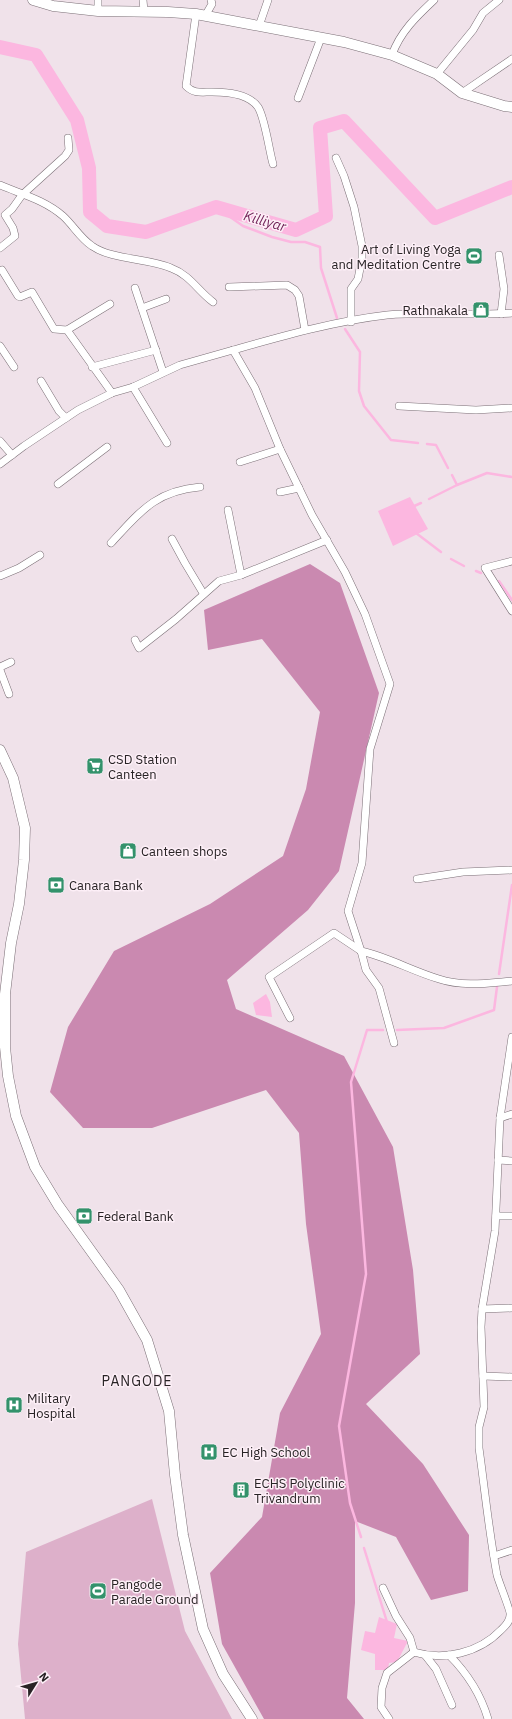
<svg xmlns="http://www.w3.org/2000/svg" width="512" height="1719" viewBox="0 0 512 1719" font-family="'IBM Plex Sans',sans-serif">
<rect width="100%" height="100%" fill="#f0e2ea"/>
<!-- green -->
<path fill="#ddb0ca" d="M152,1499L185,1631L232,1719H25L18,1644L26,1552Z"/>
<!-- forest -->
<path fill="#ca89b0" d="M310,564L340,583L379,693L339,871L308,910L227,980L236,1009L344,1056L393,1147L413,1270L420,1354L366,1404L423,1464L469,1535L468,1591L431,1600L396,1537L355,1521V1603L347,1698L364,1719H264L222,1644L210,1573L262,1517L280,1413L321,1334L306,1224L299,1133L266,1090L152,1128H83L50,1092L68,1027L114,951L210,904L283,856L306,789L320,712L262,639L208,650L204,610Z"/>
<!-- water -->
<g fill="#fcb7e0">
<path d="M410,497L428,529L393,546L378,511Z"/>
<path d="M266,994L270,1002L272,1017L256,1015L253,1003Z"/>
<path d="M379,1617L397,1624L394,1638L408,1641L397,1662L389,1663L388,1670H375V1654L361,1650L365,1631L375,1633Z"/>
</g>
<g fill="none" stroke-linecap="round" stroke-linejoin="round">
<!-- stream -->
<g stroke="#fcb7e0" stroke-width="2.5">
<path d="M216,207L243,226L272,237L291,242H305L320,247L321,268L337,318"/>
<path d="M345,329L360,352L359,391L364,406L391,440L418,443"/>
<path d="M427,444L436,445L448,468"/>
<path d="M452,475L457,485L487,473L512,477"/>
<path d="M429,499L457,485"/>
<path d="M412,507L421,503"/>
<path d="M416,533L441,552"/>
<path d="M451,559L464,566"/>
<path d="M476,571L481,573"/>
<path d="M499,581L512,600"/>
<path d="M499,974L512,885"/>
<path d="M397,1030L444,1028L494,1010L497,987"/>
<path d="M361,1537L350,1503L339,1426L366,1274L351,1082L367,1030H383"/>
<path d="M364,1548L387,1622"/>
</g>
<!-- river -->
<path stroke="#fcb7e0" stroke-width="14" d="M0,47L36,55L77,120L89,168L90,212L107,226L146,232L216,207L296,230L326,216L320,128L344,121L435,218L512,187"/>
<!-- street casing -->
<g stroke="#7b6f76" stroke-width="8">
<g id="street">
<path d="M98,0V11"/>
<path d="M143,0L144,11"/>
<path d="M196,14L186,86C194,94 201,92 212,92C226,92 249,94 258,107C265,118 269,150 273,164"/>
<path d="M205,16L212,4L211,0"/>
<path d="M259,26L268,0"/>
<path d="M392,55C400,32 417,16 434,0"/>
<path d="M437,74L473,30L483,13L499,0"/>
<path d="M462,93L512,59"/>
<path d="M298,98L321,38"/>
<path d="M336,158L344,176L354,207L362,246V258L358,279L351,289V322"/>
<path d="M0,185C21,194 45,200 63,216C73,225 80,238 92,246C112,260 148,258 171,268C190,275 198,291 213,302"/>
<path d="M0,248L15,236L13,228L5,215L12,209L22,195L65,156L69,150L68,138"/>
<path d="M499,255L504,289L501,314"/>
<path d="M2,270L18,296L20,297L32,292L54,329L67,330L112,393"/>
<path d="M229,287L287,285L295,290L299,296L305,330"/>
<path d="M135,288L163,372"/>
<path d="M142,308L166,299"/>
<path d="M67,330L110,304"/>
<path d="M0,346L14,367"/>
<path d="M233,350C283,336 335,321 387,315C428,311 471,316 512,313"/>
<path d="M92,367L156,350"/>
<path d="M41,381L59,411L66,418"/>
<path d="M133,387L167,443"/>
<path d="M399,406L476,410L512,408"/>
<path d="M0,441L12,455"/>
<path d="M240,462L280,449"/>
<path d="M0,464L24,446L78,410L112,393L133,387L180,365L233,350L255,388L280,449L312,515L345,572L365,614L390,684L370,749L362,863L348,911L361,951"/>
<path d="M58,484L107,447"/>
<path d="M280,492L299,488"/>
<path d="M228,510L241,575L327,540"/>
<path d="M172,539L185,563L203,593"/>
<path d="M111,543C140,512 155,491 200,487"/>
<path d="M512,561L485,568L512,611"/>
<path d="M0,576L19,568L40,555"/>
<path d="M135,640L139,648L176,619L219,581L241,575"/>
<path d="M0,667L11,662"/>
<path d="M0,670L9,694"/>
<path d="M417,879L463,872L512,870"/>
<path d="M290,1018L269,977L334,933L361,951"/>
<path d="M394,1043L379,988L366,970L361,951C388,957 412,971 439,979C463,987 488,983 512,981"/>
<path d="M500,1118L512,1114"/>
<path d="M498,1160L512,1161"/>
<path d="M496,1216H512"/>
<path d="M482,1309L512,1308"/>
<path d="M483,1376L512,1377"/>
<path d="M494,1556L512,1550"/>
<path d="M383,1588L396,1616L410,1638L414,1652"/>
<path d="M425,1655L436,1669L452,1705"/>
<path d="M449,1655C467,1673 481,1695 488,1719"/>
<path d="M389,1719L381,1707L382,1688L387,1673L414,1652C444,1661 479,1653 501,1630C505,1626 510,1622 510,1615C511,1611 499,1583 497,1575C489,1533 485,1491 479,1448V1427L484,1407L481,1327L482,1309L495,1231L500,1118L512,1037"/>
</g>
</g>
<!-- secondary casing -->
<g stroke="#7b6f76" stroke-width="11">
<g id="secondary">
<path d="M33,0L53,6L98,11L168,12L196,14L344,42L392,55L437,74L462,93L504,106L512,107"/>
<path d="M0,750L13,778L25,828L24,860L19,904L11,943L5,994V1047L8,1076L16,1116L35,1167L58,1205L119,1290L147,1340L169,1411L175,1475L183,1535L203,1629L223,1674L252,1719"/>
</g>
</g>
<!-- street -->
<use href="#street" stroke="#fff" stroke-width="7"/>
<!-- secondary -->
<use href="#secondary" stroke="#fff" stroke-width="10"/>
</g>
<!-- icons -->
<defs>
<g id="stadium-square" transform="scale(0.9)"><rect x="-9" y="-9" width="18" height="18" rx="4" fill="#33926b" stroke="#fdeff7"/><path d="M0-5a6.5 5 0 1 0 0 10a6.5 5 0 1 0 0-10ZM-3.5-1.8h7v3.6h-7Z" fill="#fff"/></g>
<g id="shop-square" transform="scale(0.9)"><rect x="-9" y="-9" width="18" height="18" rx="4" fill="#33926b" stroke="#fdeff7"/><path d="M-5-2.5h2.3a2.7 3.5 0 0 1 5.4 0H5L5.5 6h-11ZM-1.5-2.5h3a1.5 2.3 0 0 0-3 0Z" fill="#fff"/></g>
<g id="supermarket-square" transform="scale(0.9)"><rect x="-9" y="-9" width="18" height="18" rx="4" fill="#33926b" stroke="#fdeff7"/><path d="M-6-5.5h2.5l.6 2H6L4.5 2H-2.5L-4.4-4H-6ZM-1.5 3.2a1.3 1.3 0 1 0 .1 0ZM3 3.2a1.3 1.3 0 1 0 .1 0Z" fill="#fff"/></g>
<g id="bank-square" transform="scale(0.9)"><rect x="-9" y="-9" width="18" height="18" rx="4" fill="#33926b" stroke="#fdeff7"/><path d="M-6-4H6V4H-6ZM0-2.3a2.3 2.3 0 1 0 0 4.6a2.3 2.3 0 1 0 0-4.6Z" fill="#fff"/></g>
<g id="hospital-square" transform="scale(0.9)"><rect x="-9" y="-9" width="18" height="18" rx="4" fill="#33926b" stroke="#fdeff7"/><path d="M-5-5h3v3.5h4V-5h3V5h-3V1.5h-4V5h-3Z" fill="#fff"/></g>
<g id="building-square" transform="scale(0.9)"><rect x="-9" y="-9" width="18" height="18" rx="4" fill="#33926b" stroke="#fdeff7"/><path d="M-4-6H4V6H1V3H-1V6H-4ZM-2.5-4.3h1.7v1.8h-1.7ZM.8-4.3h1.7v1.8H.8ZM-2.5-1h1.7V.8h-1.7ZM.8-1h1.7V.8H.8Z" fill="#fff"/></g>
</defs>
<g fill-rule="evenodd">
<use href="#stadium-square" x="474" y="256"/>
<use href="#shop-square" x="481" y="310"/>
<use href="#supermarket-square" x="95" y="766"/>
<use href="#shop-square" x="128" y="851"/>
<use href="#bank-square" x="56" y="885"/>
<use href="#bank-square" x="84" y="1216"/>
<use href="#hospital-square" x="14" y="1405"/>
<use href="#hospital-square" x="209" y="1452"/>
<use href="#building-square" x="241" y="1490"/>
<use href="#stadium-square" x="98" y="1591"/>
</g>
<g text-anchor="middle" stroke-width="3" stroke-linejoin="round" paint-order="stroke">
<!-- poi labels -->
<g font-size="13" fill="#282325" stroke="#fdeff7" text-anchor="start">
<text x="461" y="254" text-anchor="end">Art of Living Yoga<tspan x="461" dy="15">and Meditation Centre</tspan></text>
<text x="468" y="315" text-anchor="end">Rathnakala</text>
<text x="108" y="764">CSD Station<tspan x="108" dy="15">Canteen</tspan></text>
<text x="141" y="856">Canteen shops</text>
<text x="69" y="890">Canara Bank</text>
<text x="97" y="1221">Federal Bank</text>
<text x="27" y="1403">Military<tspan x="27" dy="15">Hospital</tspan></text>
<text x="222" y="1457">EC High School</text>
<text x="254" y="1488">ECHS Polyclinic<tspan x="254" dy="15">Trivandrum</tspan></text>
<text x="111" y="1589">Pangode<tspan x="111" dy="15">Parade Ground</tspan></text>
</g>
<!-- water labels -->
<g font-size="14" font-style="italic" fill="#74275b" stroke="#fdeff7">
<text transform="translate(265 221) rotate(16)" y="5">Killiyar</text>
</g>
<!-- neighbourhood labels -->
<g font-size="14" letter-spacing="1" fill="#282325" stroke="#fdeff7">
<text x="137" y="1386">PANGODE</text>
</g>
</g>
<!-- north arrow -->
<g transform="translate(36 1683) rotate(53)" stroke="#fdeff7" stroke-width="3" paint-order="stroke">
<path d="M0-3L7 15L0 10L-7 15Z" fill="#282325"/>
<text y="-6" font-size="11" font-weight="bold" text-anchor="middle" fill="#282325">N</text>
</g>
</svg>
